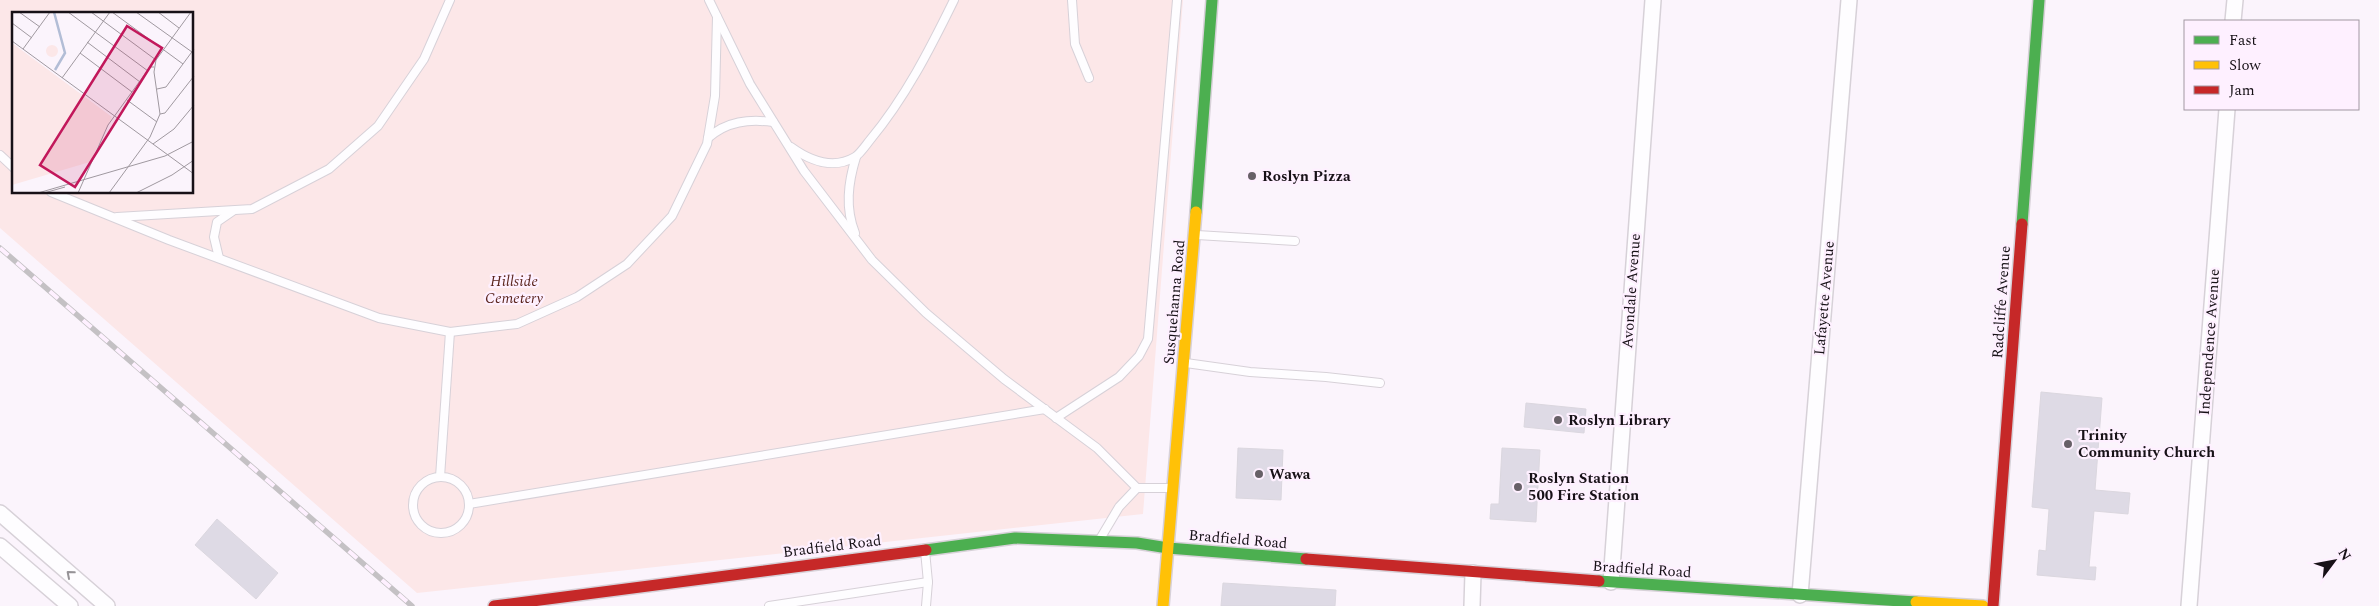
<svg xmlns="http://www.w3.org/2000/svg" width="2379" height="606" viewBox="0 0 2379 606" font-family="Spectral,serif">
<rect width="100%" height="100%" fill="#fbf4fc"/>
<!-- green -->
<path fill="#fce7e8" fill-rule="evenodd" d="M0,0H1183L1143,514L417,593L0,228ZM14,14H192V192H14Z"/>
<!-- building -->
<g fill="#dedae5" stroke="#dbd7df">
<path d="M2041,392L2102,398L2095,490L2130,493L2128,514L2094,511L2089,567H2096L2095,580L2037,575L2039,550L2046,551L2049,509L2032,507Z"/>
<path d="M1526,403L1586,409L1584,433L1524,427Z"/>
<path d="M1238,448L1283,450L1281,500L1236,498Z"/>
<path d="M1502,448L1540,450L1536,522L1490,519L1491,504H1499Z"/>
<path d="M217,519L278,573L256,599L195,545Z"/>
<path d="M1223,583L1336,590L1335,606H1221Z"/>
</g>
<g fill="none" stroke-linecap="round" stroke-linejoin="round">
<!-- lane casing -->
<g stroke="#d7d1d8" stroke-width="10">
<g id="lane">
<path d="M709,0L750,84L804,171L872,260L926,313L1004,379L1097,448L1137,488"/>
<path d="M1072,0L1075,44L1089,78"/>
<path d="M708,138C727,121 749,119 773,122"/>
<path d="M791,147C809,160 833,170 855,157C860,154 866,145 870,140C905,98 930,49 954,0"/>
<path d="M0,155L14,168"/>
<path d="M51,192L169,240L379,318L450,332L517,324L577,297L627,264L672,216L707,144L715,96L717,17"/>
<path d="M117,217L252,209L329,169L378,126L424,59L450,0"/>
<path d="M855,233C845,208 848,183 856,157"/>
<path d="M1197,235L1295,241"/>
<path d="M219,258L214,237L217,222L233,211"/>
<path d="M1186,363L1250,372L1326,377L1380,383"/>
<path d="M1056,418L1119,377L1139,356L1148,339L1177,0"/>
<path d="M440,477L450,332"/>
<circle cx="441" cy="505" r="28"/>
<path d="M469,504L1045,409"/>
<path d="M1100,539L1119,507L1137,488H1172"/>
<path d="M925,551L928,582L926,606"/>
<path d="M769,606L928,582"/>
</g>
</g>
<!-- street casing -->
<g stroke="#d7d1d8" stroke-width="18">
<g id="street">
<path d="M2233,21L2235,0"/>
<path d="M0,513L107,606"/>
<path d="M0,546L70,606"/>
<path d="M1611,582L1653,0"/>
<path d="M1800,595L1849,0"/>
<path d="M1472,606L1473,573"/>
<path d="M2189,606L2227,109"/>
</g>
</g>
<!-- fast casing -->
<g stroke="#d7d1d8" stroke-width="14">
<g id="fast">
<path d="M1196,212L1212,0"/>
<path d="M2022,224L2039,0"/>
<path d="M926,550L1015,538L1137,543L1168,548L1306,559"/>
<path d="M1599,581L1916,602"/>
</g>
</g>
<!-- slow casing -->
<g stroke="#d7d1d8" stroke-width="14">
<g id="slow">
<path d="M1916,602L1983,606"/>
<path d="M1163,606L1196,212"/>
</g>
</g>
<!-- jam casing -->
<g stroke="#d7d1d8" stroke-width="14">
<g id="jam">
<path d="M1306,559L1599,581"/>
<path d="M494,606L926,550"/>
<path d="M1993,606L2022,224"/>
</g>
</g>
<!-- lane -->
<use href="#lane" stroke="#fefdff" stroke-width="8"/>
<!-- street -->
<use href="#street" stroke="#fefdff" stroke-width="15"/>
<!-- fast -->
<use href="#fast" stroke="#4caf50" stroke-width="11"/>
<!-- slow -->
<use href="#slow" stroke="#ffc107" stroke-width="11"/>
<!-- jam -->
<use href="#jam" stroke="#c62828" stroke-width="11"/>
<!-- rail casing -->
<g stroke="#c4c1c4" stroke-width="5.5">
<path id="rail" d="M0,248L412,606"/>
</g>
<!-- rail -->
<use href="#rail" stroke="#fef0ff" stroke-width="4" stroke-dasharray="11" stroke-linecap="butt"/>
</g>
<!-- one-way arrows -->
<defs><path id="oneway-chevron" d="M-2-3.5L2.5 0L-2 3.5" fill="none" stroke-width="1.6" stroke-linecap="round" stroke-linejoin="round" transform="scale(1.25)"/></defs>
<use stroke="#969397" href="#oneway-chevron" transform="translate(70 574) rotate(-139)"/>
<!-- markers -->
<g fill="#676067" stroke="#fef0ff" stroke-width="2">
<circle cx="1252" cy="176" r="5"/>
<circle cx="1558" cy="420" r="5"/>
<circle cx="2068" cy="444" r="5"/>
<circle cx="1259" cy="474" r="5"/>
<circle cx="1518" cy="487" r="5"/>
</g>
<g text-anchor="middle" stroke-width="4.5" stroke-linejoin="round" paint-order="stroke">
<!-- poi labels -->
<g font-size="15" font-weight="bold" fill="#171117" stroke="#fef0ff" text-anchor="start">
<text x="1262" y="181">Roslyn Pizza</text>
<text x="1568" y="425">Roslyn Library</text>
<text x="2078" y="440">Trinity<tspan x="2078" dy="17">Community Church</tspan></text>
<text x="1269" y="479">Wawa</text>
<text x="1528" y="483">Roslyn Station<tspan x="1528" dy="17">500 Fire Station</tspan></text>
</g>
<!-- park labels -->
<g font-size="15" font-style="italic" fill="#5c261f" stroke="#fef0ff">
<text x="514" y="286">Hillside<tspan x="514" dy="17">Cemetery</tspan></text>
</g>
<!-- street labels -->
<g font-size="15" fill="#171117" stroke="#fef0ff">
<text transform="translate(1631 291) rotate(-86)" y="5">Avondale Avenue</text>
<text transform="translate(1824 298) rotate(-85)" y="5">Lafayette Avenue</text>
<text transform="translate(1174 302) rotate(-85)" y="5">Susquehanna Road</text>
<text transform="translate(2001 302) rotate(-86)" y="5">Radcliffe Avenue</text>
<text transform="translate(2209 342) rotate(-86)" y="5">Independence Avenue</text>
<text transform="translate(1238 539) rotate(5)" y="5">Bradfield Road</text>
<text transform="translate(832 546) rotate(-7)" y="5">Bradfield Road</text>
<text transform="translate(1642 569) rotate(4)" y="5">Bradfield Road</text>
</g>
</g>
<!-- overview -->
<g transform="translate(12 12)">
<rect width="181" height="181" fill="#fbf4fc"/>
<path d="M0,31L100,105L78,150L0,173ZM34 39a6 6 0 1 1 12 0a6 6 0 1 1-12 0Z" fill="#fce7e8"/>
<path fill="none" stroke="#b2bdd6" stroke-width="2.5" d="M42,0L53,41L43,58"/>
<path fill="none" stroke="#a099a0" stroke-width="1" d="M7,0L28,15M56,0L136,59M79,0L144,48M100,0L171,52M124,0L180,40M146,0L167,16M0,11L20,26M0,29L182,162M75,30L128,70M11,37L38,0M68,41L120,80M50,66L98,0M145,77L154,75L182,37M115,88L145,110M148,102L153,101L182,64M141,132L162,117L182,93M26,181L153,144L182,129M32,181L53,175M66,181L96,113L138,55H142M97,181L138,125L148,102L142,60L144,48L179,0M124,181L160,163L182,148"/>
<path fill="#c2185b" fill-opacity="0.15" stroke="#c2185b" stroke-width="2.5" d="M115,14L150,36L63,175L28,153Z"/>
<rect width="181" height="181" fill="none" stroke="#171117" stroke-width="2.5"/>
</g>
<!-- legend -->
<rect x="2184" y="20" width="175" height="90" fill="#fef0ff" stroke="#a297a2"/>
<rect x="2194" y="36" width="25" height="8" fill="#4caf50" stroke="#a297a2"/>
<text x="2229" y="45" font-size="15" fill="#171117">Fast</text>
<rect x="2194" y="61" width="25" height="8" fill="#ffc107" stroke="#a297a2"/>
<text x="2229" y="70" font-size="15" fill="#171117">Slow</text>
<rect x="2194" y="86" width="25" height="8" fill="#c62828" stroke="#a297a2"/>
<text x="2229" y="95" font-size="15" fill="#171117">Jam</text>
<!-- north arrow -->
<g transform="translate(2334 561) rotate(58)" stroke="#fef0ff" stroke-width="4" paint-order="stroke">
<path d="M0-4L9 19L0 12L-9 19Z" fill="#171117"/>
<text y="-8" font-size="14" font-weight="bold" text-anchor="middle" fill="#171117">N</text>
</g>
</svg>
